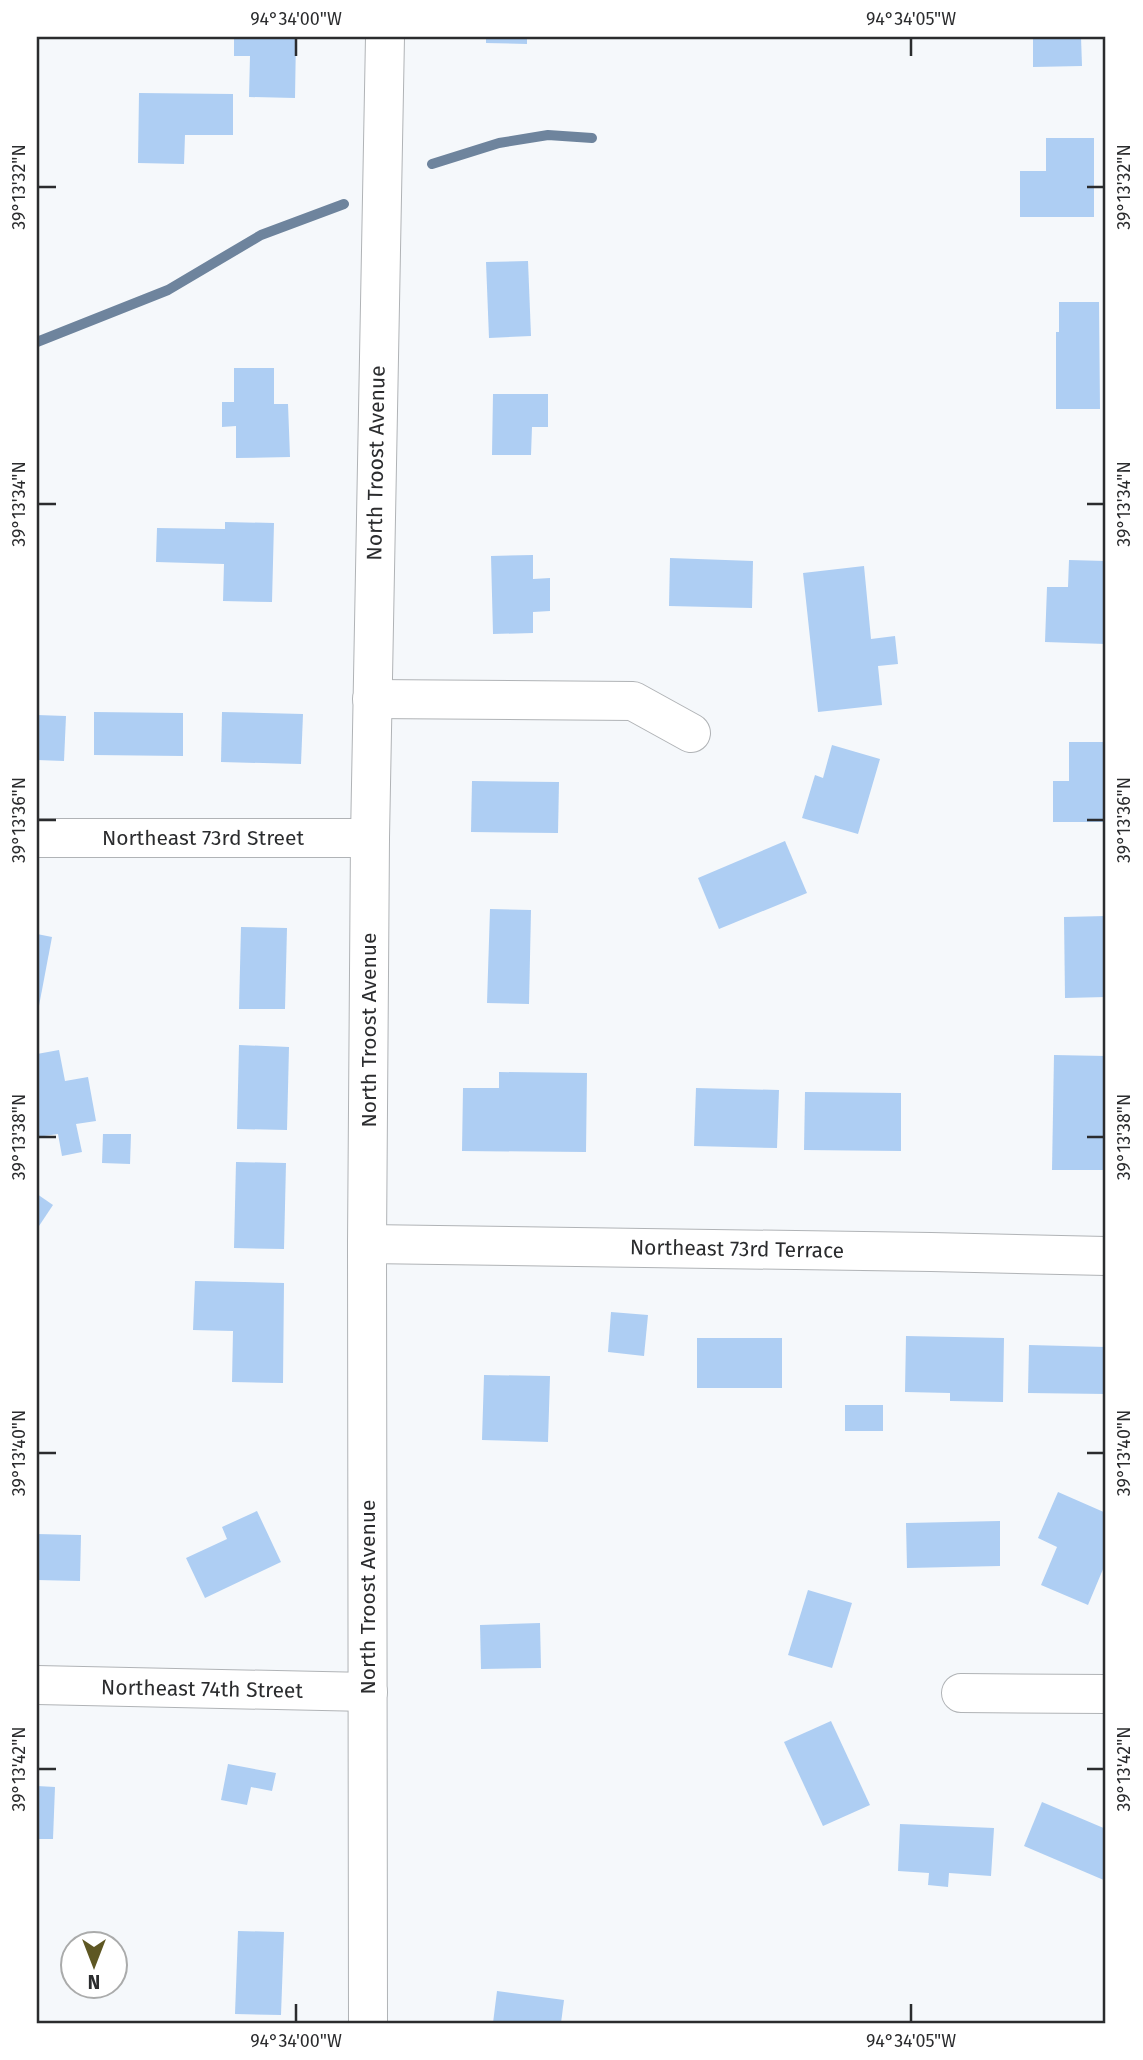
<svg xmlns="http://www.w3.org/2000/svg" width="1143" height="2060" viewBox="0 0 1143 2060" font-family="'Fira Sans',sans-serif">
<rect width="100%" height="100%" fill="#f5f8fb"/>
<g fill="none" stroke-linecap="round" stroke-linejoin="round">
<!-- stream -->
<g stroke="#6e849d" stroke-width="10">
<path d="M432,164L499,143L548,135L592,138"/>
<path d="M37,342L168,290L261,235L344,204"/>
</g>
</g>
<!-- building -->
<g fill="#aecef3">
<path d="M234,37H296L295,98L249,97L250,56H234Z"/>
<path d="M486,37H527V44L486,43Z"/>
<path d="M1033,37H1081L1082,66L1033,67Z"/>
<path d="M139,93L233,94V135H185L184,164L138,163Z"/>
<path d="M1046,138H1094V217H1020V171H1046Z"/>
<path d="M528,261L531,336L489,338L486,262Z"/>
<path d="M1059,302H1099L1100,409H1056V332H1059Z"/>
<path d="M234,368H274V404H288L290,457L236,458V426L222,427V402H234Z"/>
<path d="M493,394H548V427H532L531,455H492Z"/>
<path d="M225,522L274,523L272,602L223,601L224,564L156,562L157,528L225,529Z"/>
<path d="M533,555V579L550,578V611L533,612V633L493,634L491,556Z"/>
<path d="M670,558L753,561L752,608L669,606Z"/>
<path d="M1069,560L1106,561V644L1045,642L1047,587H1068Z"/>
<path d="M864,566L871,639L895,636L898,664L878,666L882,705L818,712L803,573Z"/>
<path d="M94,712L183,713V756L94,755Z"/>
<path d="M222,712L303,714L301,764L221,762Z"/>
<path d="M37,715L66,716L64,761L37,760Z"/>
<path d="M1069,742H1106V822H1053V781H1069Z"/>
<path d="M832,745L880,759L858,834L802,818L815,775L823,778Z"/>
<path d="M472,781L559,782L558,833L471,832Z"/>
<path d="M785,841L807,893L719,929L698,878Z"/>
<path d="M490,909L531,910L529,1004L487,1003Z"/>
<path d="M1106,916V997L1065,998L1064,917Z"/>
<path d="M241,927L287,928L285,1009H239Z"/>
<path d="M37,934L52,937L38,1011H37Z"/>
<path d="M239,1045L289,1047L287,1130L237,1129Z"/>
<path d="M59,1050L65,1081L88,1077L96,1121L76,1124L82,1152L62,1156L58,1134L37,1137V1054Z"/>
<path d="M1054,1055L1106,1056V1170H1052Z"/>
<path d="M499,1072L587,1073L586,1152L462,1151L463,1088H499Z"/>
<path d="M696,1088L779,1090L777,1148L694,1146Z"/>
<path d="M805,1092L901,1093V1151L804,1150Z"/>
<path d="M103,1134H131L130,1164L102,1163Z"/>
<path d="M236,1162L286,1163L284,1249L234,1248Z"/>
<path d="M37,1194L53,1205L37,1229Z"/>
<path d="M195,1281L284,1283L283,1383L232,1382L233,1331L193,1330Z"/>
<path d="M611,1312L648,1315L644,1356L608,1352Z"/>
<path d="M906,1336L1004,1338L1003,1402L950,1401V1393L905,1392Z"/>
<rect x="697" y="1338" width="85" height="50"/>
<path d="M1029,1345L1106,1347V1394L1028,1393Z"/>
<path d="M484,1375L550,1376L548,1442L482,1440Z"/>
<rect x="845" y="1405" width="38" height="26"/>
<path d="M1058,1492L1106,1513V1562L1088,1605L1041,1585L1057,1547L1038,1538Z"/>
<path d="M257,1511L281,1562L205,1598L186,1558L227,1539L222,1527Z"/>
<path d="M1000,1521V1566L907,1568L906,1523Z"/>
<path d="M37,1534L81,1535L80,1581L37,1580Z"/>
<path d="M808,1590L852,1603L832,1668L788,1655Z"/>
<path d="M540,1623L541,1668L481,1669L480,1625Z"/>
<path d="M831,1721L870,1805L823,1826L784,1742Z"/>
<path d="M228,1764L276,1773L272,1791L251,1787L247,1805L221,1800Z"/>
<path d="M37,1786L55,1787L53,1839H37Z"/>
<path d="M1042,1802L1106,1829V1881L1024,1846Z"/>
<path d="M900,1824L994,1828L991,1876L949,1873L948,1887L928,1885L929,1873L898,1871Z"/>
<path d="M238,1931L284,1932L281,2015L235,2014Z"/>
<path d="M497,1991L564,2000L561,2023H493Z"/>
</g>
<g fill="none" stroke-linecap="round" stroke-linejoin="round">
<!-- minor casing -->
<g stroke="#b0b3b6" stroke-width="40">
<g id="minor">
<path d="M372,699L633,701L691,733"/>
<path d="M37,838H370"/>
<path d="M367,1244L931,1252L1106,1256"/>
<path d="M37,1685L368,1692"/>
<path d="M961,1693L1106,1694"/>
<path d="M368,2023L367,1244L370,838L385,37"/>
</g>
</g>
<!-- minor -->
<use href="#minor" stroke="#fff" stroke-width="38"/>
</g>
<!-- ticks -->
<path fill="none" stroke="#2b2c2e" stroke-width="2.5" d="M296,38V56M911,38V56M38,187H56M1087,187H1104M38,504H56M1087,504H1104M38,820H56M1087,820H1104M38,1137H56M1087,1137H1104M38,1453H56M1087,1453H1104M38,1769H56M1087,1769H1104M296,2004V2022M911,2004V2022"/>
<g text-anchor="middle" stroke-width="5" stroke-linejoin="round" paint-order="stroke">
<!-- street labels -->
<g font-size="21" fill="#2b2c2e" stroke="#fff">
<text transform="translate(376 463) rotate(-89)" y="7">North Troost Avenue</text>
<text x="203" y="845">Northeast 73rd Street</text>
<text transform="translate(369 1030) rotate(-90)" y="7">North Troost Avenue</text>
<text transform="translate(737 1249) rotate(1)" y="7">Northeast 73rd Terrace</text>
<text transform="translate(368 1597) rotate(-90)" y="7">North Troost Avenue</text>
<text transform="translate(202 1689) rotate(1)" y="7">Northeast 74th Street</text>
</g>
</g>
<!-- border -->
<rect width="1143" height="2060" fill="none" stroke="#ffffff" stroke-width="77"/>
<!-- north arrow -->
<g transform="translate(94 1965) rotate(180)"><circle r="33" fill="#ffffff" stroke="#aaabab" stroke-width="2"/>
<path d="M0-5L12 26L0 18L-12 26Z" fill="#5e5723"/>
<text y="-10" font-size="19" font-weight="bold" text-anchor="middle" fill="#2b2c2e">N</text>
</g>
<rect x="38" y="38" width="1066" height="1984" fill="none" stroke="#2b2c2e" stroke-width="2.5"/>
<g font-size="18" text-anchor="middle" fill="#2b2c2e">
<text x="296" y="25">94°34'00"W</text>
<text x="911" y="25">94°34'05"W</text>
<text transform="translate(1124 187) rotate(-90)" y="6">39°13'32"N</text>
<text transform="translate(19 187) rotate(-90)" y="6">39°13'32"N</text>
<text transform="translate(1124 504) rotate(-90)" y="6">39°13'34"N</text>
<text transform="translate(19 504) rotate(-90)" y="6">39°13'34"N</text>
<text transform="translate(19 820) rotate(-90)" y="6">39°13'36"N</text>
<text transform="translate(1124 820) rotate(-90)" y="6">39°13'36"N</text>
<text transform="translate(19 1137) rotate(-90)" y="6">39°13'38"N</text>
<text transform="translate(1124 1137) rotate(-90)" y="6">39°13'38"N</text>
<text transform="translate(19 1453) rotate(-90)" y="6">39°13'40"N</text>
<text transform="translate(1124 1453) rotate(-90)" y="6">39°13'40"N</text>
<text transform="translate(19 1769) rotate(-90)" y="6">39°13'42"N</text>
<text transform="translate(1124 1769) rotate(-90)" y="6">39°13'42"N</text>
<text x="296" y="2047">94°34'00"W</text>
<text x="911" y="2047">94°34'05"W</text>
</g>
</svg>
